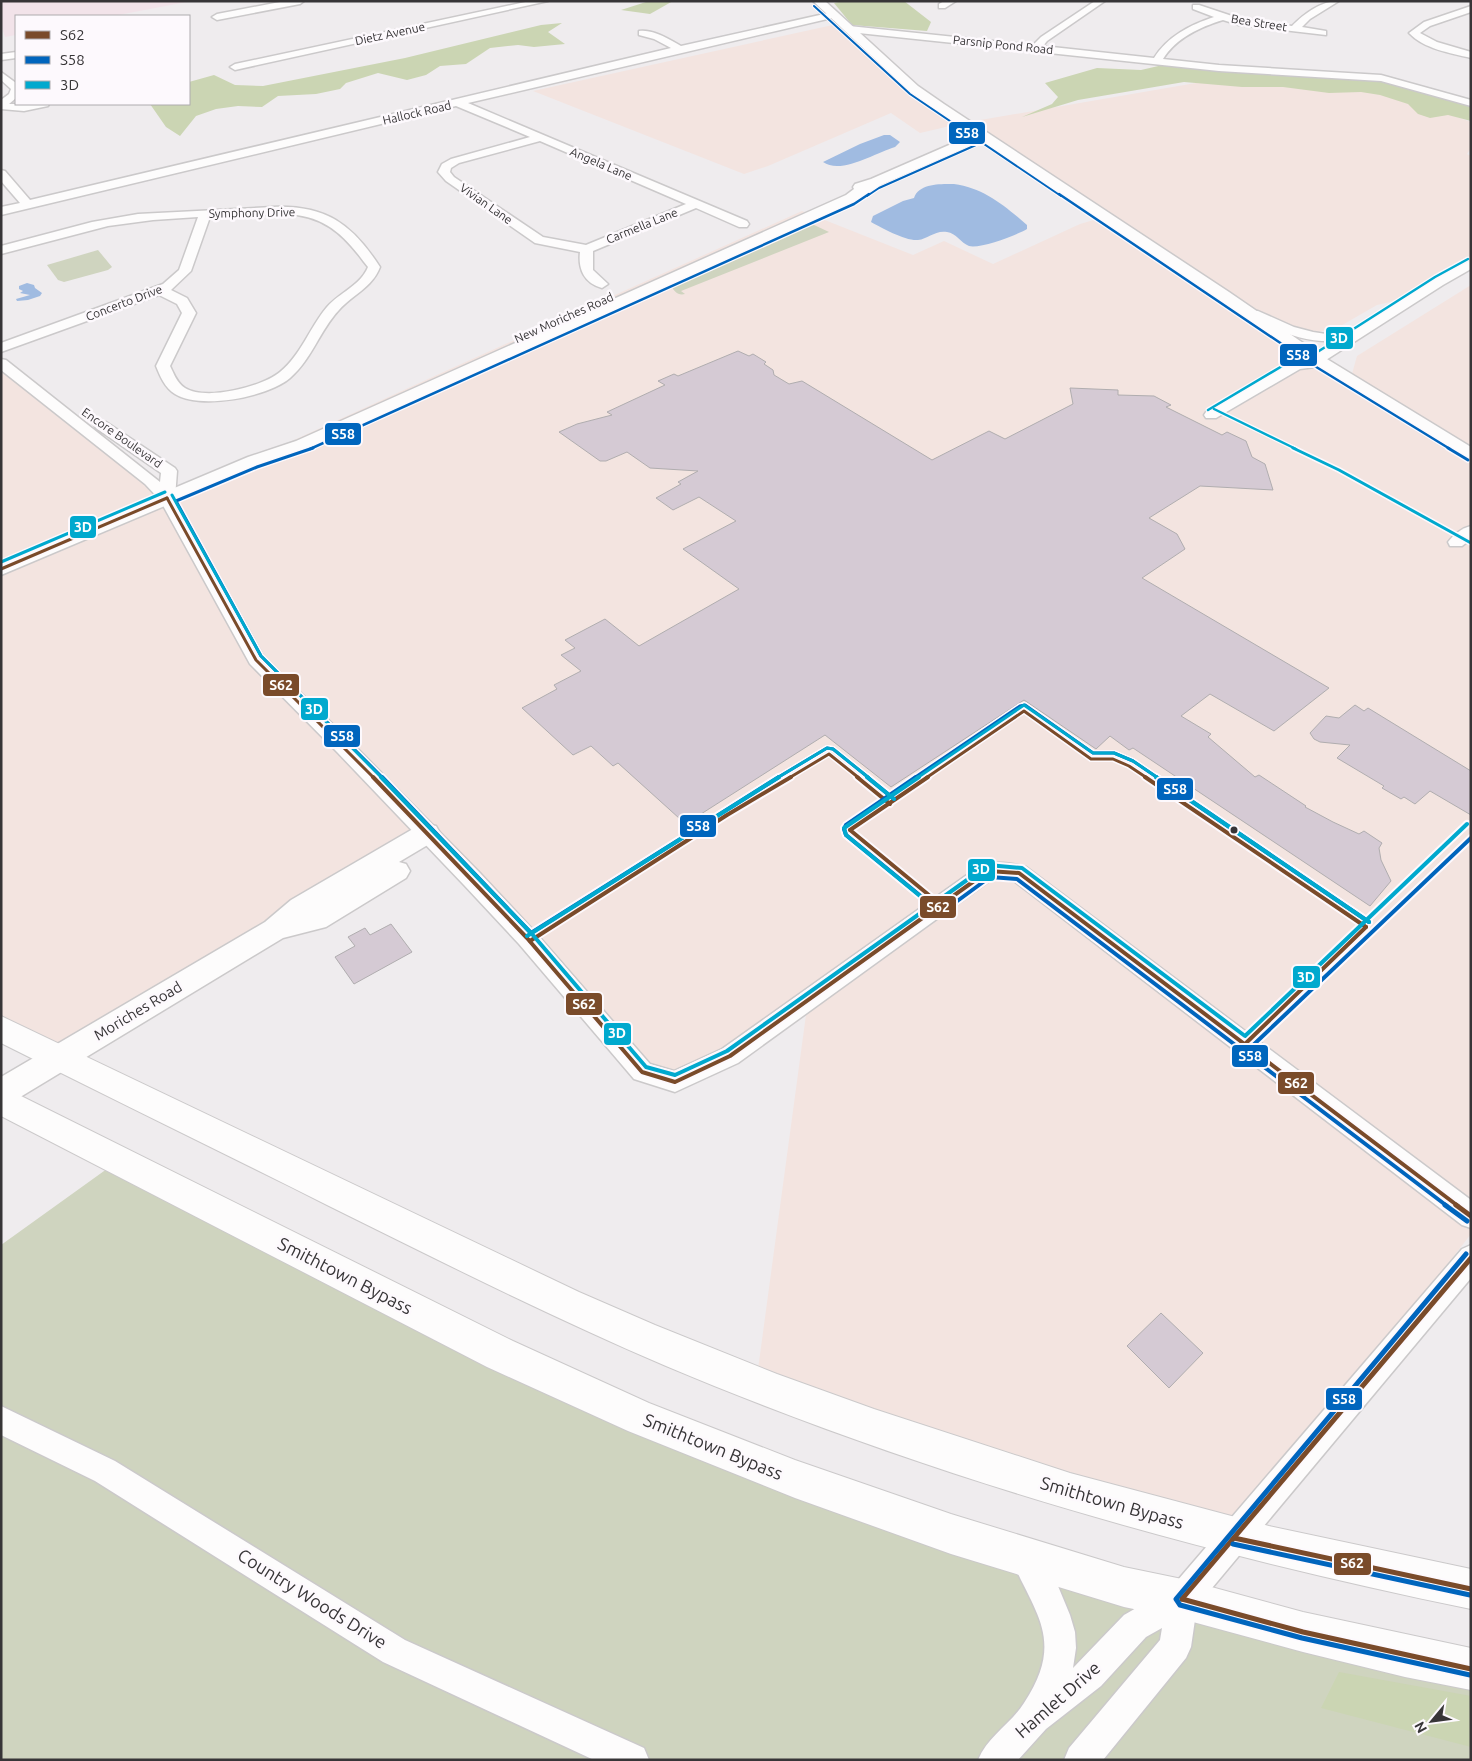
<svg xmlns="http://www.w3.org/2000/svg" width="1472" height="1761" viewBox="0 0 1472 1761" font-family="Ubuntu,sans-serif">
<rect width="100%" height="100%" fill="#efecee"/>
<!-- commercial -->
<path fill="#f3e4e0" d="M842,23L891,67L963,123L1242,75L1375,88L1471,122V148L1467,154L1471,156V264L1412,297L1377,305L1337,328L1308,334L1279,333L1350,381L1357,356L1471,285V1234L1234,1538L756,1384L808,1000L675,1082L642,1072L427,833L59,1058L1,1029V363L167,498L450,369L802,211L913,255L944,241L993,264L1080,224L1104,217L963,123L920,133L891,113L768,166L744,174L533,91Z"/>
<!-- education -->
<path fill="#f2e3e9" d="M1,1H192L113,16H16V35L5,37L1,25Z"/>
<!-- green -->
<g fill="#cfd4bf">
<path d="M807,224H812L829,232L681,291L685,294C678,296 674,291 671,286Z"/>
<path d="M98,250L112,267L108,270L64,282L58,280L47,265Z"/>
<path d="M111,1166L855,1509L1471,1672V1760H1V1245Z"/>
</g>
<!-- forest -->
<g fill="#cbd5b3">
<path d="M649,1H673L650,14L621,10Z"/>
<path d="M843,1H904L931,22L927,31L852,25L834,3Z"/>
<path d="M562,23L548,32L565,44L534,47L518,45L490,48L466,64L440,66L426,75L407,80L378,73L346,83L340,89L316,94L278,96L262,107L238,106L216,109L196,116L180,136L166,127L150,104H189V82L214,75L235,85L263,86L405,58L541,25Z"/>
<path d="M1167,64L1283,75L1369,78L1420,90L1471,105V121L1448,115L1430,118L1418,114L1408,104L1380,95L1361,92L1329,93L1283,87H1242L1184,82L1078,100L1022,117L1052,104L1058,97L1045,83L1097,68L1141,70Z"/>
<path d="M1339,1672L1471,1696V1747L1321,1708Z"/>
</g>
<!-- water -->
<g fill="#a0bbe1">
<path d="M884,135H890L900,142L895,147C875,153 841,175 823,162L860,144Z"/>
<path d="M954,184C984,188 1005,206 1027,225V229C1017,235 980,249 969,246C961,243 956,233 947,232C935,230 928,239 918,240C905,241 882,228 871,222L873,216L903,201L914,198C919,183 941,184 954,184Z"/>
<path d="M27,283L34,285L35,288L42,293L40,296L28,300L17,301L16,299L30,295L20,293L23,291L19,289V286Z"/>
</g>
<!-- building -->
<g fill="#d5cad4" stroke="#b0adaf">
<path d="M738,351L749,356L753,354L766,362L764,364L773,370L774,375L789,384L802,381L932,460L989,431L1005,439L1073,404L1070,388L1118,390V395L1154,396L1171,405L1166,407L1222,435L1227,432L1246,441L1252,457L1265,464L1273,490L1200,486L1149,518L1177,534L1185,549L1142,578L1329,688L1274,731L1210,694L1181,716L1211,734L1208,737L1255,777L1259,775L1306,806L1305,807L1333,822L1359,834L1364,831L1382,843L1379,848L1381,860L1391,881L1370,906L1133,748L1129,750L1110,736L1096,749L1024,700L891,787L825,735L701,814L706,819L690,828L618,763L613,766L591,746L573,755L522,708L557,689L554,685L581,671L561,655L575,648L565,640L605,619L639,646L739,589L683,549L736,521L699,497L673,510L656,498L681,484L678,482L698,471L650,468L627,452L606,461H600L559,432L577,424L612,415L607,412L665,385L658,381L674,374L678,376Z"/>
<path d="M1355,705L1364,711L1368,708L1471,771V815L1430,791L1415,804L1404,797L1401,799L1382,788L1384,786L1337,758L1350,745L1320,742L1314,739L1310,733L1326,716L1339,718Z"/>
<path d="M391,924L412,952L354,984L335,957L355,946L348,937L365,928L370,935Z"/>
<path d="M1161,1313L1203,1353L1169,1388L1127,1346Z"/>
</g>
<g fill="none" stroke-linecap="round" stroke-linejoin="round">
<!-- minor casing -->
<g stroke="#cbc9ca" stroke-width="3">
<g id="minor">
<path d="M285,1H304L300,4L217,20L212,17L217,14Z"/>
<path d="M530,1H548L235,70L230,67L235,64Z"/>
<path d="M944,1H956L945,8H939V4Z"/>
<path d="M1095,1H1105L1047,41L1043,46L1154,58C1168,36 1190,25 1214,17L1193,9V5H1199L1241,19L1292,26C1305,13 1321,1 1339,1L1310,19L1302,27L1326,31V35L1239,25L1223,20C1200,27 1176,38 1163,59L1219,65L1381,75L1471,100V106L1381,81L1219,71L849,32L844,29L849,26L1033,45L1041,37Z"/>
<path d="M1471,6V12L1430,26L1420,33L1437,42L1471,52V58C1450,53 1424,49 1409,33L1424,22Z"/>
<path d="M833,12L836,13V17L468,103L747,221L749,224L747,227H739L696,208L593,251V270L608,284L602,288C584,283 578,269 580,252L535,243L446,181L438,172L442,164L451,159L530,137L456,106L1,215V207L20,203L1,181V170L5,171L30,200L671,48L654,39L639,35V31C653,29 669,39 681,46ZM540,141L686,204L586,245L543,237L454,177L450,172L451,168L459,163Z"/>
<path d="M16,52V58L1,60V54Z"/>
<path d="M1,72L16,83V98L9,104H49L48,106L24,111L1,109V100L9,94L11,89L1,80Z"/>
<path d="M273,207C326,205 352,224 380,267C372,288 353,294 339,310C320,330 312,359 290,378C268,397 200,410 175,394C165,388 160,376 156,366L182,313L177,304L159,295L1,352V343L163,284L179,270L198,217L153,220L108,226L1,254V246L92,222L138,214ZM284,214C322,215 342,232 364,262L368,267C360,286 340,292 327,307C310,327 301,355 280,372C262,387 206,401 185,388C177,383 174,374 170,366L196,313L187,298L171,290L191,271L210,217Z"/>
<path d="M1471,260V269L1443,285L1315,367L1300,369L1216,418H1206L1204,415L1206,412L1292,362L1306,360L1336,341C1304,343 1276,330 1248,317L1246,314L1248,311H1258L1294,327L1313,332L1326,334L1353,330L1433,279Z"/>
<path d="M1,359L6,360L160,482L161,473L96,428L94,425L96,422H106L175,468L177,471L175,498L263,656L351,742L480,873L535,932L650,1064L674,1071L722,1049L981,865C994,861 1013,863 1026,867L1471,1200V1228L1462,1225L1014,881L992,879L738,1063L675,1092L634,1079L519,944L464,885L337,752L250,664L160,500L145,484L1,370Z"/>
<path d="M1471,526V539L1462,546H1450L1448,542C1453,535 1462,528 1471,526Z"/>
<path d="M1471,1245V1278L1197,1606L1191,1647L1186,1658L1103,1760H1064L1069,1748L1160,1640L1162,1628L1146,1637L1101,1686L1046,1729L1018,1760H978C988,1736 1011,1724 1024,1703C1066,1639 1034,1614 1010,1556L1014,1545L1025,1541L1036,1545L1058,1586L1070,1615L1075,1632L1076,1648L1073,1668L1124,1615L1171,1588L1462,1249Z"/>
<path d="M1,1406L115,1461L405,1640L644,1748L649,1760H594L383,1662L95,1481L1,1435Z"/>
</g>
</g>
<!-- major casing -->
<g stroke="#cbc9ca" stroke-width="3">
<g id="major">
<path d="M813,1H825L918,86L944,104L1229,292L1322,356L1471,447V461L1464,459L1310,364L1217,298L981,141L881,185L856,201L310,449L262,465L1,575V561L248,457L296,441L846,195L854,189L853,187L855,184L871,179L972,135L910,92Z"/>
<path d="M427,824L436,826L440,833L436,840L399,862L406,864L410,871L406,878L326,927L283,938L12,1102L1,1106V1077L265,922L291,900L418,826Z"/>
</g>
</g>
<!-- highway casing -->
<g stroke="#cbc9ca" stroke-width="2">
<g id="highway">
<path d="M1,1016L579,1292L655,1325L777,1374L874,1409L1070,1473L1269,1526L1471,1569V1609C1194,1552 927,1476 666,1366C551,1317 440,1261 329,1206C220,1151 110,1098 1,1043Z"/>
<path d="M1,1086L513,1341L649,1403L795,1460L951,1514L1124,1567L1182,1579L1303,1612L1471,1648V1690L1405,1677L1303,1652L1182,1619L1124,1607L951,1554L795,1498L628,1431L487,1367L1,1116Z"/>
</g>
</g>
<!-- minor -->
<use href="#minor" fill="#fdfcfc" fill-rule="evenodd"/>
<!-- major -->
<use href="#major" fill="#fdfcfc" fill-rule="evenodd"/>
<!-- highway -->
<use href="#highway" fill="#fdfcfc" fill-rule="evenodd"/>
<!-- bus-1-far2 casing -->
<g stroke="#fdf9fd" stroke-width="6">
<g id="bus-1-far2">
<path d="M167,498L256,660L374,778"/>
<path d="M1,569L167,498"/>
<path d="M789,778L829,754L859,778"/>
<path d="M926,778L1024,711L1091,759H1113L1129,766L1147,778"/>
</g>
</g>
<!-- bus-1-far1 casing -->
<g stroke="#fdf9fd" stroke-width="8">
<g id="bus-1-far1">
<path d="M373,777L527,938L642,1072L675,1082L730,1056L988,871L1019,873L1458,1206"/>
<path d="M857,777L890,804"/>
<path d="M1145,777L1366,927"/>
<path d="M850,830L928,777"/>
<path d="M850,830L941,905"/>
<path d="M530,941L727,815L791,777"/>
<path d="M1245,1044L1366,927"/>
</g>
</g>
<!-- bus-1 casing -->
<g stroke="#fdf9fd" stroke-width="9">
<g id="bus-1">
<path d="M1456,1205L1471,1216"/>
<path d="M1234,1538L1471,1589"/>
<path d="M1182,1599L1471,1258"/>
<path d="M1182,1599L1303,1632L1471,1669"/>
</g>
</g>
<!-- bus-2-far4 casing -->
<g stroke="#fdf9fd" stroke-width="4">
<g id="bus-2-far4">
<path d="M814,6L910,94L1061,196"/>
<path d="M867,196L879,188L985,141"/>
</g>
</g>
<!-- bus-2-far3 casing -->
<g stroke="#fdf9fd" stroke-width="5">
<g id="bus-2-far3">
<path d="M1059,194L1313,365L1450,449"/>
<path d="M310,449L854,204L869,194"/>
</g>
</g>
<!-- bus-2-far2 casing -->
<g stroke="#fdf9fd" stroke-width="6">
<g id="bus-2-far2">
<path d="M313,448L257,467L176,501L261,656L383,778"/>
<path d="M1448,448L1468,460"/>
<path d="M777,778L827,748L833,749L869,778"/>
<path d="M914,778L1020,706L1025,705L1093,753H1114L1133,761L1158,778"/>
</g>
</g>
<!-- bus-2-far1 casing -->
<g stroke="#fdf9fd" stroke-width="8">
<g id="bus-2-far1">
<path d="M382,777L531,933L779,777"/>
<path d="M867,777L894,799"/>
<path d="M916,777L846,825L844,829L846,835L939,911L945,910L990,877L1017,879L1447,1206"/>
<path d="M1156,777L1369,922"/>
<path d="M1249,1049L1471,838"/>
</g>
</g>
<!-- bus-2 casing -->
<g stroke="#fdf9fd" stroke-width="9">
<g id="bus-2">
<path d="M1445,1205L1467,1221"/>
<path d="M1466,1254L1176,1599L1180,1605L1302,1638L1470,1675"/>
<path d="M1233,1544L1470,1595"/>
</g>
</g>
<!-- bus-3-far2 casing -->
<g stroke="#fdf9fd" stroke-width="5">
<g id="bus-3-far2">
<path d="M1214,409L1296,449"/>
<path d="M1208,410L1294,359L1308,358L1435,277L1468,259"/>
</g>
</g>
<!-- bus-3-far1 casing -->
<g stroke="#fdf9fd" stroke-width="6">
<g id="bus-3-far1">
<path d="M1293,448L1339,470L1471,543"/>
<path d="M172,495L261,656L382,778"/>
<path d="M1,562L165,492"/>
<path d="M777,778L827,748L833,749L869,778"/>
<path d="M917,778L1024,705L1093,753H1114L1133,761L1158,778"/>
</g>
</g>
<!-- bus-3 casing -->
<g stroke="#fdf9fd" stroke-width="8">
<g id="bus-3">
<path d="M381,777L532,934L646,1067L675,1075L727,1051L988,865L1022,868L1245,1036L1467,824"/>
<path d="M867,777L894,799"/>
<path d="M919,777L844,828L846,835L937,910"/>
<path d="M1156,777L1369,922"/>
<path d="M527,936L779,777"/>
</g>
</g>
<!-- bus-1-far2 -->
<use href="#bus-1-far2" stroke="#7a4b2a" stroke-width="3"/>
<!-- bus-1-far1 -->
<use href="#bus-1-far1" stroke="#7a4b2a" stroke-width="4"/>
<!-- bus-1 -->
<use href="#bus-1" stroke="#7a4b2a" stroke-width="5"/>
<!-- bus-2-far4 -->
<use href="#bus-2-far4" stroke="#0065bd" stroke-width="2"/>
<!-- bus-2-far3 -->
<use href="#bus-2-far3" stroke="#0065bd" stroke-width="2.5"/>
<!-- bus-2-far2 -->
<use href="#bus-2-far2" stroke="#0065bd" stroke-width="3"/>
<!-- bus-2-far1 -->
<use href="#bus-2-far1" stroke="#0065bd" stroke-width="4"/>
<!-- bus-2 -->
<use href="#bus-2" stroke="#0065bd" stroke-width="5"/>
<!-- bus-3-far2 -->
<use href="#bus-3-far2" stroke="#00a9ce" stroke-width="2.5"/>
<!-- bus-3-far1 -->
<use href="#bus-3-far1" stroke="#00a9ce" stroke-width="3"/>
<!-- bus-3 -->
<use href="#bus-3" stroke="#00a9ce" stroke-width="4"/>
</g>
<!-- markers -->
<circle fill="#373537" stroke="#fdf9fd" stroke-width="2" cx="1234" cy="830" r="4.5"/>
<g text-anchor="middle" stroke-width="5" stroke-linejoin="round" paint-order="stroke">
<!-- far-street labels -->
<g font-size="12" fill="#373537" stroke="#fdf9fd">
<text transform="translate(1259 23) rotate(9)" y="4">Bea Street</text>
<text transform="translate(390 34) rotate(-12)" y="4">Dietz Avenue</text>
<text transform="translate(1003 45) rotate(6)" y="4">Parsnip Pond Road</text>
<text transform="translate(417 113) rotate(-13)" y="4">Hallock Road</text>
<text transform="translate(601 164) rotate(23)" y="4">Angela Lane</text>
<text transform="translate(486 204) rotate(35)" y="4">Vivian Lane</text>
<text transform="translate(252 213) rotate(-1)" y="4">Symphony Drive</text>
<text transform="translate(642 226) rotate(-22)" y="4">Carmella Lane</text>
<text transform="translate(124 303) rotate(-21)" y="4">Concerto Drive</text>
<text transform="translate(564 318) rotate(-24)" y="4">New Moriches Road</text>
<text transform="translate(122 438) rotate(35)" y="4">Encore Boulevard</text>
</g>
<!-- street labels -->
<g font-size="15" fill="#373537" stroke="#fdf9fd">
<text transform="translate(138 1011) rotate(-31)" y="5">Moriches Road</text>
</g>
<!-- near-street labels -->
<g font-size="18" fill="#373537" stroke="#fdf9fd">
<text transform="translate(345 1276) rotate(27)" y="6">Smithtown Bypass</text>
<text transform="translate(713 1447) rotate(22)" y="6">Smithtown Bypass</text>
<text transform="translate(1112 1503) rotate(16)" y="6">Smithtown Bypass</text>
<text transform="translate(312 1599) rotate(32)" y="6">Country Woods Drive</text>
<text transform="translate(1058 1700) rotate(-41)" y="6">Hamlet Drive</text>
</g>
</g>
<g stroke="#fdf9fd" stroke-width="2">
<rect x="948" y="121" width="38" height="24" rx="5" fill="#0065bd"/>
<rect x="1325" y="326" width="29" height="24" rx="5" fill="#00a9ce"/>
<rect x="1279" y="343" width="39" height="24" rx="5" fill="#0065bd"/>
<rect x="324" y="422" width="38" height="24" rx="5" fill="#0065bd"/>
<rect x="69" y="515" width="28" height="24" rx="5" fill="#00a9ce"/>
<rect x="262" y="673" width="38" height="24" rx="5" fill="#7a4b2a"/>
<rect x="300" y="697" width="29" height="24" rx="5" fill="#00a9ce"/>
<rect x="323" y="724" width="38" height="24" rx="5" fill="#0065bd"/>
<rect x="1156" y="777" width="38" height="24" rx="5" fill="#0065bd"/>
<rect x="679" y="814" width="38" height="24" rx="5" fill="#0065bd"/>
<rect x="967" y="858" width="29" height="24" rx="5" fill="#00a9ce"/>
<rect x="919" y="895" width="38" height="24" rx="5" fill="#7a4b2a"/>
<rect x="1292" y="965" width="29" height="24" rx="5" fill="#00a9ce"/>
<rect x="565" y="992" width="38" height="24" rx="5" fill="#7a4b2a"/>
<rect x="603" y="1022" width="29" height="24" rx="5" fill="#00a9ce"/>
<rect x="1231" y="1044" width="38" height="24" rx="5" fill="#0065bd"/>
<rect x="1277" y="1071" width="38" height="24" rx="5" fill="#7a4b2a"/>
<rect x="1325" y="1387" width="38" height="24" rx="5" fill="#0065bd"/>
<rect x="1333" y="1552" width="39" height="24" rx="5" fill="#7a4b2a"/>
</g>
<g font-size="14" text-anchor="middle" font-weight="bold" fill="#fff">
<text x="967" y="138">S58</text>
<text x="1339" y="343">3D</text>
<text x="1298" y="360">S58</text>
<text x="343" y="439">S58</text>
<text x="83" y="532">3D</text>
<text x="281" y="690">S62</text>
<text x="314" y="714">3D</text>
<text x="342" y="741">S58</text>
<text x="1175" y="794">S58</text>
<text x="698" y="831">S58</text>
<text x="981" y="874">3D</text>
<text x="938" y="912">S62</text>
<text x="1306" y="982">3D</text>
<text x="584" y="1009">S62</text>
<text x="617" y="1038">3D</text>
<text x="1250" y="1061">S58</text>
<text x="1296" y="1088">S62</text>
<text x="1344" y="1404">S58</text>
<text x="1352" y="1568">S62</text>
</g>
<!-- border -->
<rect width="1472" height="1761" fill="none" stroke="#373537" stroke-width="5"/>
<!-- legend -->
<rect x="15" y="15" width="175" height="90" fill="#fdf9fd" stroke="#aeabae"/>
<rect x="25" y="31" width="25" height="8" fill="#7a4b2a" stroke="#aeabae"/>
<text x="60" y="40" font-size="15" fill="#373537">S62</text>
<rect x="25" y="56" width="25" height="8" fill="#0065bd" stroke="#aeabae"/>
<text x="60" y="65" font-size="15" fill="#373537">S58</text>
<rect x="25" y="81" width="25" height="8" fill="#00a9ce" stroke="#aeabae"/>
<text x="60" y="90" font-size="15" fill="#373537">3D</text>
<!-- north arrow -->
<g transform="translate(1432 1721) rotate(241)" stroke="#fdf9fd" stroke-width="4" paint-order="stroke">
<path d="M0-4L9 19L0 12L-9 19Z" fill="#373537"/>
<text y="-8" font-size="14" font-weight="bold" text-anchor="middle" fill="#373537">N</text>
</g>
</svg>
